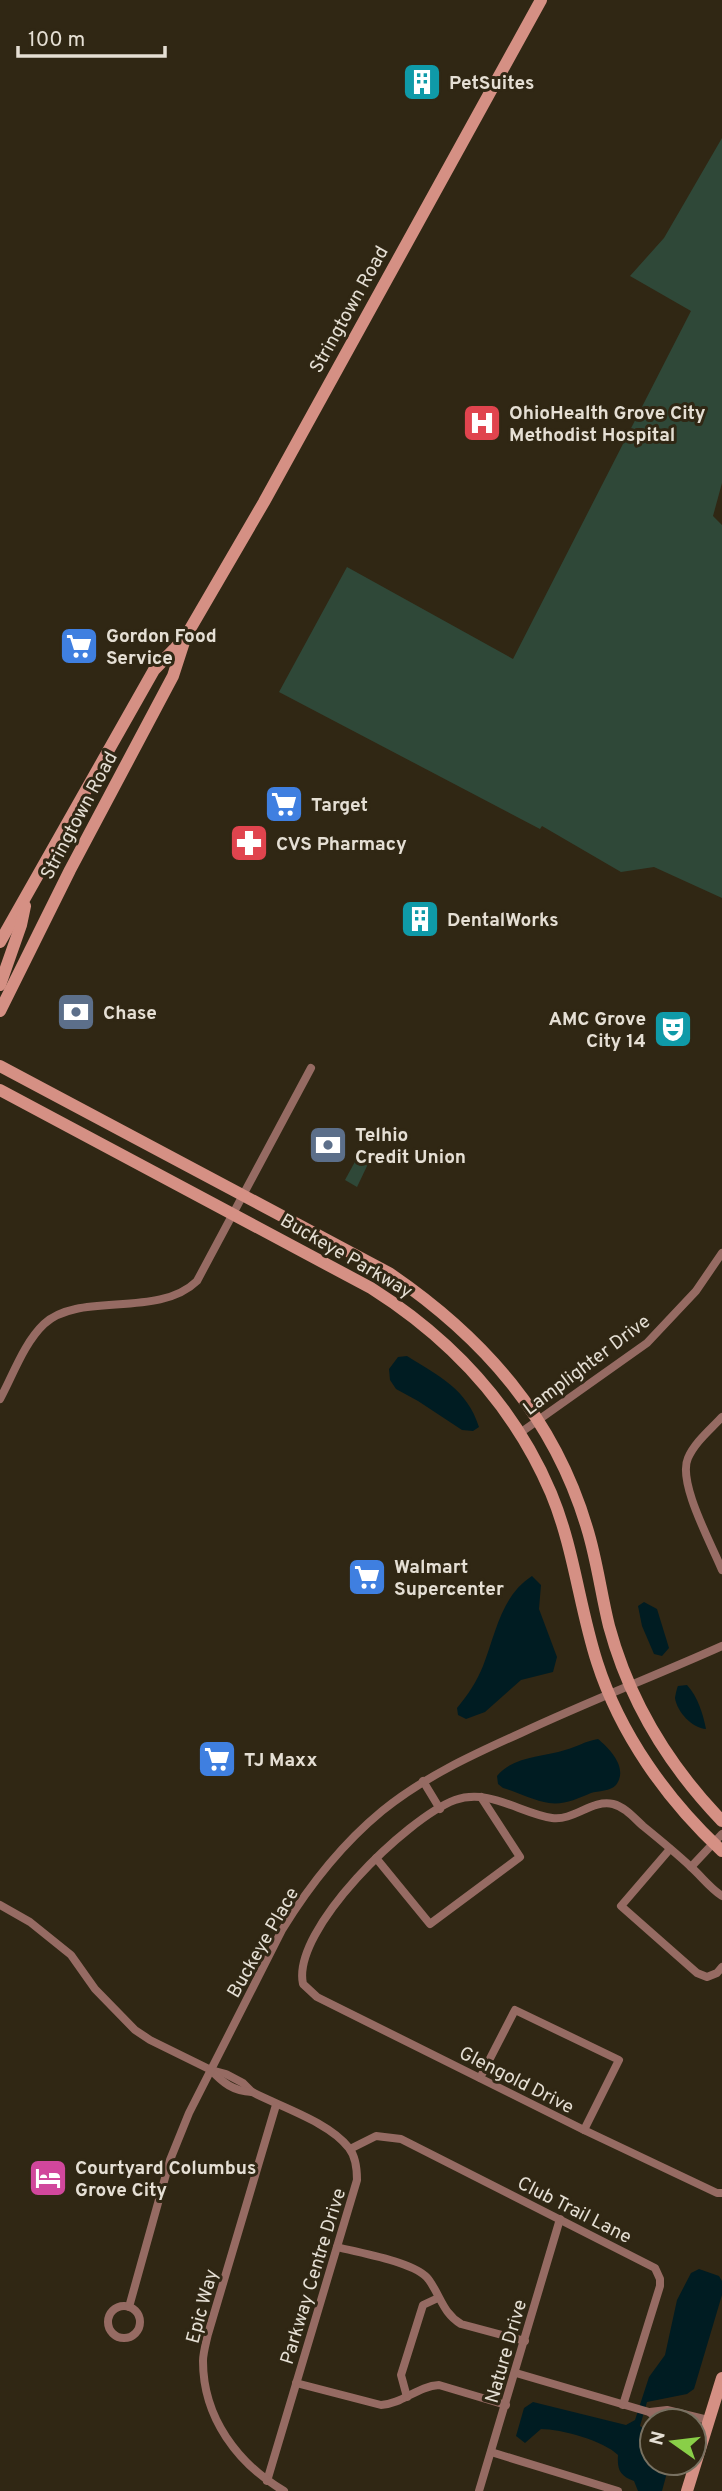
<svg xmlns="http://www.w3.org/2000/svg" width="722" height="2491" viewBox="0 0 722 2491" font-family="Overpass,sans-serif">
<rect width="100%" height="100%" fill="#302714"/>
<!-- green -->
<g fill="#2f4838">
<path d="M722,138V483L713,516L722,525V898L654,867L621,872L542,826L540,829L279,692L347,567L513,659L691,311L630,276L664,238Z"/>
<path d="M357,1158L368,1164L357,1187L345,1180Z"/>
</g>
<!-- water -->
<g fill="#001c22">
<path d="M407,1356C439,1376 467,1389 479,1427L473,1431L462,1430L418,1401L396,1389L390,1380L389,1369L398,1357Z"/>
<path d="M532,1576L541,1585L539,1609L557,1657L553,1672L521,1680L485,1712L466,1719L458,1715L457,1708C468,1695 477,1681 483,1666C496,1633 501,1596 532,1576Z"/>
<path d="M644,1602L657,1609L669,1648L662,1656L654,1654L642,1626L638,1606Z"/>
<path d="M687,1685C698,1697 703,1714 706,1729C692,1728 677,1712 675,1698C675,1697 677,1687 678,1686Z"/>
<path d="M598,1739C609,1748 629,1768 616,1785C611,1791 598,1791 591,1793C577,1799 564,1805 549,1803C534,1801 517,1792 503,1788L498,1784L497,1776C513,1756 543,1757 565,1750C577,1747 585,1741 598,1739Z"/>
<path d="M699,2269L719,2276L722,2281V2295L694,2389L687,2394L647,2402L640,2426C655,2434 652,2448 652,2463H667L668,2469L662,2491H638L634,2481C620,2476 617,2470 618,2455C604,2441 561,2429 541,2429L525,2443L516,2436L524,2408L533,2402L626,2425L635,2420L649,2377L665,2355L677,2300L691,2273Z"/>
</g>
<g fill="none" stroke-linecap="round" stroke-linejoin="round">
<!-- street -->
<g stroke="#966b63" stroke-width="8">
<path d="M0,1399C13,1375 24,1343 44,1324C79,1291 158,1319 197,1281L311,1068"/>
<path d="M722,1417C710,1430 695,1442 688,1458C677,1482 712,1545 722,1570"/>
<path d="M520,1433L647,1343L696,1291L722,1253"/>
<path d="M423,1781L440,1809"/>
<path d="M670,1849L621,1906L697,1973L707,1977L717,1973L722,1967"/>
<path d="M376,1858L430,1924L520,1857L481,1797"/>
<path d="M691,1867L722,1834"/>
<path d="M722,1896C710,1888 702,1877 691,1867C676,1853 659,1839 643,1826C634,1818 625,1807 613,1804C592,1799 574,1821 552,1818C520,1813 489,1788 455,1800C407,1818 291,1930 303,1984L317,1997L584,2130L717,2193H722"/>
<path d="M0,1905L30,1922L71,1955L95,1989L135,2030L150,2040L211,2070L226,2074L243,2083L252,2092C281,2107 329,2122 349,2148C356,2157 357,2169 357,2180L267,2481"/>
<path d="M211,2070C223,2083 233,2091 252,2092"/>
<path d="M480,2078L515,2010L619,2060L584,2130"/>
<path d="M276,2105L208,2334C206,2343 203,2353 203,2361C203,2418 238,2464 284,2491"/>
<path d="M350,2149L376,2136L401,2139L655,2268L660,2279V2286L623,2405"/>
<path d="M337,2247C359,2253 417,2262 429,2280C441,2297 443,2313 461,2324L525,2341"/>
<circle cx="124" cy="2322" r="16"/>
<path d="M129,2307L170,2160L189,2113L282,1930C309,1886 342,1844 382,1811C424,1777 472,1755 521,1733C587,1702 655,1676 722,1646"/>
<path d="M516,2373L649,2412L662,2421"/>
<path d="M296,2383L381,2405C402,2404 418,2386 439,2385L506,2405"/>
<path d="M407,2397L401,2375L423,2305L438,2298"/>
<path d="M650,2412L667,2410L708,2420"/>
<path d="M491,2452L618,2491"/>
<path d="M479,2491L560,2219"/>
</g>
<!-- secondary -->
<g stroke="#d59084" stroke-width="12">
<path d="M0,942L154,670L184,639"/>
<path d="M0,985L21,925L25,906"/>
<path d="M0,1011L70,870L173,676L186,636L264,502L541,0"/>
<path d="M0,1066L389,1273C483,1337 554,1417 587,1528C597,1560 601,1594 609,1626C629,1700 669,1766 722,1821"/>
<path d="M0,1090L371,1288C450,1338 514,1406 551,1493C574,1548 579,1606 597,1662C620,1734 667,1800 722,1851"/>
<path d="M687,2491L722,2378"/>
</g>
</g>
<!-- icons -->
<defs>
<g id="building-square" transform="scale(2.0125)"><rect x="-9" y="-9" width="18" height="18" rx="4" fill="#0f9aa8" stroke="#302714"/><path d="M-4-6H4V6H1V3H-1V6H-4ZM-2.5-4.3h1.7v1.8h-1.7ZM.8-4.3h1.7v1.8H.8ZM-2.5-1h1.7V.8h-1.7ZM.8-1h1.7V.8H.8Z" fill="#fff"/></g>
<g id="hospital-square" transform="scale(2.0125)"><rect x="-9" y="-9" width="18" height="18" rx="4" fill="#e0444e" stroke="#302714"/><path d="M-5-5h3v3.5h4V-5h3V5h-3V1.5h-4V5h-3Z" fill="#fff"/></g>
<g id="supermarket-square" transform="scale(2.0125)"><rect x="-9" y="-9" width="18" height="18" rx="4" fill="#3f7fe0" stroke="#302714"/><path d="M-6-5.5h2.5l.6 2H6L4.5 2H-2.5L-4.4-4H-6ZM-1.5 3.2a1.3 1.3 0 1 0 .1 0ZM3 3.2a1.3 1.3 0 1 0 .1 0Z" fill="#fff"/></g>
<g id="pharmacy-square" transform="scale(2.0125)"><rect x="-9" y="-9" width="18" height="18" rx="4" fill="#e0444e" stroke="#302714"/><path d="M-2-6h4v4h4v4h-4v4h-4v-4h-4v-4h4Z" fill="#fff"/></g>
<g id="bank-square" transform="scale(2.0125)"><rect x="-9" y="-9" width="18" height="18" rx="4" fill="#5c6f8a" stroke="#302714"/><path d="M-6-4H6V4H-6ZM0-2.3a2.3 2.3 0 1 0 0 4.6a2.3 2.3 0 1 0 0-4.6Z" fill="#fff"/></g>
<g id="theatre-square" transform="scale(2.0125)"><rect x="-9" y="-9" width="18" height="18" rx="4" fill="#0f9aa8" stroke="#302714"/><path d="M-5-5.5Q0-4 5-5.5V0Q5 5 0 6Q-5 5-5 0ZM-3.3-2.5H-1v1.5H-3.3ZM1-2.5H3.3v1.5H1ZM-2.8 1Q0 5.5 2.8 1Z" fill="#fff"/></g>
<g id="hotel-square" transform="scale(2.0125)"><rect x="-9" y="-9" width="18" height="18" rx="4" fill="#d1479c" stroke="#302714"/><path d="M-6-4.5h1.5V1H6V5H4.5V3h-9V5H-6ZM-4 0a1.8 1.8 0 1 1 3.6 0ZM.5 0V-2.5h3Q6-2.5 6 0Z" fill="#fff"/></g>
</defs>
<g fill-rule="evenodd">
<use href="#building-square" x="422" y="82"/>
<use href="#hospital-square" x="482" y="423"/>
<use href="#supermarket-square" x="79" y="646"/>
<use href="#supermarket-square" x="284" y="804"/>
<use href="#pharmacy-square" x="249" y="843"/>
<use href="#building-square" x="420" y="919"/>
<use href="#bank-square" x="76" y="1012"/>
<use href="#theatre-square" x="673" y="1029"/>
<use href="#bank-square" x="328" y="1145"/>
<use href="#supermarket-square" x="367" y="1577"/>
<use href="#supermarket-square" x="217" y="1759"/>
<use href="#hotel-square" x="48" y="2178"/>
</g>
<g text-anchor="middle" stroke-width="6" stroke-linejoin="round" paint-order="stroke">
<!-- poi labels -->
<g font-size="19" font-weight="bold" fill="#e5dfd4" stroke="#302714" text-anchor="start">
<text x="449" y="89">PetSuites</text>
<text x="509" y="419">OhioHealth Grove City<tspan x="509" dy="22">Methodist Hospital</tspan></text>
<text x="106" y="642">Gordon Food<tspan x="106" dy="22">Service</tspan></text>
<text x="311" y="811">Target</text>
<text x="276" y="850">CVS Pharmacy</text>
<text x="447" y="926">DentalWorks</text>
<text x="103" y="1019">Chase</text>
<text x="646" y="1025" text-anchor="end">AMC Grove<tspan x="646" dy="22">City 14</tspan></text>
<text x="355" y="1141">Telhio<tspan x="355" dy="22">Credit Union</tspan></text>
<text x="394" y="1573">Walmart<tspan x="394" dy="22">Supercenter</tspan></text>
<text x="244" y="1766">TJ Maxx</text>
<text x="75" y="2174">Courtyard Columbus<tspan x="75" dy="22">Grove City</tspan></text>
</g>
<!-- street labels -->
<g font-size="19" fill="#e5dfd4" stroke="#302714">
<text transform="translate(348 309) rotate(-61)" y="7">Stringtown Road</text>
<text transform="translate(78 815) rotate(-62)" y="7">Stringtown Road</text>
<text transform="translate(347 1255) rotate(30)" y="7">Buckeye Parkway</text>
<text transform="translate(586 1364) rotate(-37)" y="7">Lamplighter Drive</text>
<text transform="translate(262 1942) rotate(-60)" y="7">Buckeye Place</text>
<text transform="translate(517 2079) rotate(27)" y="7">Glengold Drive</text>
<text transform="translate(575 2209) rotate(27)" y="7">Club Trail Lane</text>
<text transform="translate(312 2276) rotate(-73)" y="7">Parkway Centre Drive</text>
<text transform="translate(201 2306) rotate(-75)" y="7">Epic Way</text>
<text transform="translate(505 2351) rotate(-74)" y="7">Nature Drive</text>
</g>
</g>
<!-- north arrow -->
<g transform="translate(673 2442) rotate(284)"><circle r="33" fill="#302714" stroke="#787161" stroke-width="2"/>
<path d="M0-5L12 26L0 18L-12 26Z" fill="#89cf48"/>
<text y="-10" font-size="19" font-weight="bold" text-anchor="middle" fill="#e5dfd4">N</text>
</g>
<!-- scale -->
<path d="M18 46v10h147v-10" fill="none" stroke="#e5dfd4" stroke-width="3.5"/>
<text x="28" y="46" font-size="21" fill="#e5dfd4" stroke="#302714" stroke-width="5" paint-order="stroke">100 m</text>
</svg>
